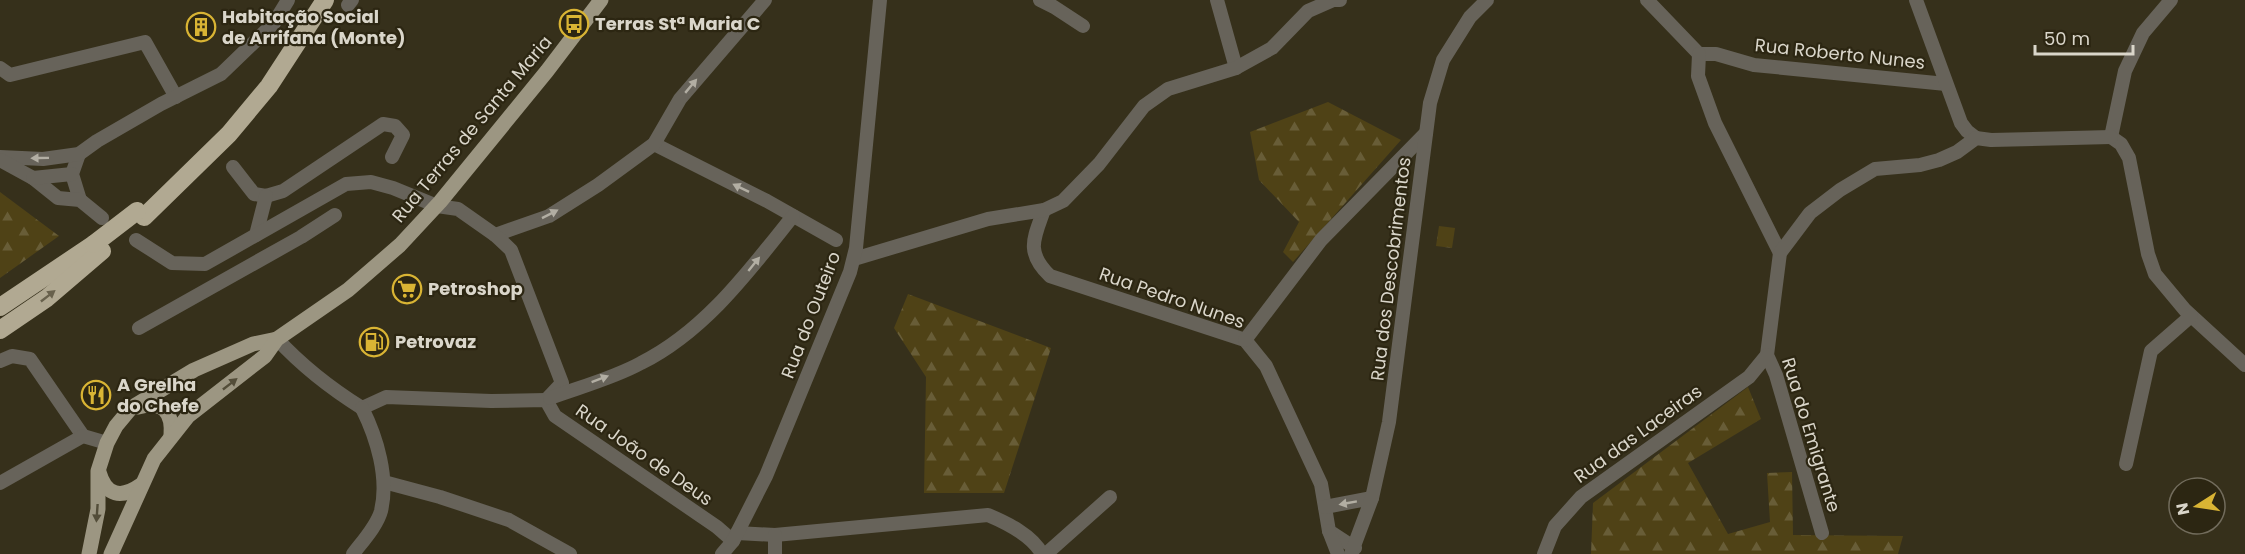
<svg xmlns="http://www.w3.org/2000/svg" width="2245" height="554" viewBox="0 0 2245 554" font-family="Poppins,sans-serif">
<defs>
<pattern id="forest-firs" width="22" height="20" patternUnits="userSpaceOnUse" patternTransform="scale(1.5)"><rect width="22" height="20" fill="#4f4216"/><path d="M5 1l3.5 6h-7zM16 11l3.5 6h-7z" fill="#685d37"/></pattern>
<pattern id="park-crowns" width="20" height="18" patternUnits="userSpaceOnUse" patternTransform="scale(1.5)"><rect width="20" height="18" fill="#4f4216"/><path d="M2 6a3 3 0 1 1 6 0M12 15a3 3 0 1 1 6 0" fill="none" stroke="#685d37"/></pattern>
</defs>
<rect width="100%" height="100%" fill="#36301b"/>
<!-- forest -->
<g fill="url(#forest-firs)">
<path d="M1328,102L1401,140L1293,262L1283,252L1299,222L1259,180L1250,132Z"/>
<path d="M0,192L59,236L0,278Z"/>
<path d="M908,294L1051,348L1004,493H924L926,377L894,328Z"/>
<path d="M1748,387L1761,419L1688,463L1728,534L1770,522L1767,473L1792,472L1793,535L1903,536L1898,554H1591L1593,503Z"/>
</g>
<!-- park -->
<path fill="url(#park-crowns)" d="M1439,226L1455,228L1452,248L1436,246Z"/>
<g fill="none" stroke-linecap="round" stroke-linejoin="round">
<!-- minor -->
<g stroke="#67635a" stroke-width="14">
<path d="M1040,0L1054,7L1083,26"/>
<path d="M1217,0L1236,68"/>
<path d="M1647,0L1699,54H1716L1754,65L1946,84"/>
<path d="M1916,0L1961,123L1967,131L1976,138"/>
<path d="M348,5L352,0"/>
<path d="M1699,54L1698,76L1715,123L1780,253"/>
<path d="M0,68L10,75L145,42L176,97"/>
<path d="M2111,137L2121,144L2129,158L2148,254L2155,274L2185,310L2245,365"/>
<path d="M2111,137L2125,71L2143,33L2171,0"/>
<path d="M654,144L767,201L836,240"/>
<path d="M79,154L72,174L80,200"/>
<path d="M0,157L43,159L79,154L97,141L161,104L221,74L274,23L288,0"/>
<path d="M0,160L33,178L58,198L80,200L102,218"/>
<path d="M233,167L254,194L266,196L283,191L383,124L395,126L403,135L392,157"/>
<path d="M33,178L72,174"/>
<path d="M1044,210C1034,238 1025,252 1050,276L1245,340L1266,366L1321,484L1329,531L1355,548"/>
<path d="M256,235L266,196"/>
<path d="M495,235L549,216L598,185L654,144L680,99L765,0"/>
<path d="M136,240L172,263L205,264L346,184L371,182L393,188L437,206L458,209L495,235L511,250L562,383L546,400"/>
<path d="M854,259L988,219L1044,210L1063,201L1099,164L1144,106L1168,89L1236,68L1272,48L1308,11L1333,0H1340"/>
<path d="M139,328L301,237L335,215"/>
<path d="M277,339C303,367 330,388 362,408L386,397L491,401L546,400L555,416L717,527L733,541"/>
<path d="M1245,340L1321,240L1426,133"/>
<path d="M0,361L12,356L30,359L83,436"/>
<path d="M550,398C580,387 614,378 641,363C705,331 749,271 793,216"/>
<path d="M2126,464L2151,351L2191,316"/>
<path d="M384,482L440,497L509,520L570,554"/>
<path d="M0,483L83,436L107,443"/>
<path d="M1325,507L1372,498"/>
<path d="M1329,531L1338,554"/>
<path d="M737,533L775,535L988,515C1007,523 1032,535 1042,554"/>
<path d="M1822,533L1776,375L1767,355L1780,253L1810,213L1840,190L1875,169L1920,165L1939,160L1957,152L1976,138L1991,140L2111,137"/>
<path d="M775,535V554"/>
<path d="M353,554C362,542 377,526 381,511C389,478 377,438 362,408"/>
<path d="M722,554L733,541L766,476L850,272L856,248L880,0"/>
<path d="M1046,554L1110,497"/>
<path d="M1351,554L1372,498L1389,422L1430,103L1443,60L1470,17L1487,0"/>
<path d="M1544,554L1555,526L1581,497L1749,377L1767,355"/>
</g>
<!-- major -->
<g stroke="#9c9682" stroke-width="15">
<path d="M138,407C163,400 173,412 171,436"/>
<path d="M99,472C106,496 121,499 141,485"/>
<path d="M89,554L98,509V471L107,443L116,426L131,408L194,370L253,344L277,339"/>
<path d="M111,554L154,459L188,416L265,356L277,339L348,290L400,245L440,202L547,71L601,0"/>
</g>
<!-- highway -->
<g stroke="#b1a992" stroke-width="18">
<path d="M144,217L229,134L269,86L325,0"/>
<path d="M0,307L94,244"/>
<path d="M0,330L47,298L102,251"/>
</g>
<!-- highway-bridge -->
<path stroke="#b1a992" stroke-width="18" d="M94,244L137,211"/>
</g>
<!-- one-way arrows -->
<defs><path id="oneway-solid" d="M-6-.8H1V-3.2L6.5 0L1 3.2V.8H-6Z" transform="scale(1.5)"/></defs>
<g fill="#b2aea3">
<use href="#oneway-solid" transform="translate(691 86) rotate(-50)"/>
<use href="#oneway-solid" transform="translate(40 158) rotate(179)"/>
<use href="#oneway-solid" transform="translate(741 188) rotate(-154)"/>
<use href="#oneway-solid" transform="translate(550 214) rotate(-27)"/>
<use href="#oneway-solid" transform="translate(754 264) rotate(-51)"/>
<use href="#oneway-solid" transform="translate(600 379) rotate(-21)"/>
<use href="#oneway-solid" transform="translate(1348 503) rotate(170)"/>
</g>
<use fill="#68614c" href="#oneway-solid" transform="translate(48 296) rotate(-38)"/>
<g fill="#534d39">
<use href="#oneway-solid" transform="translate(230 384) rotate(-38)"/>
<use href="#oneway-solid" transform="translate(97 513) rotate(94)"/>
</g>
<!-- icons -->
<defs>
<g id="bus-ring" transform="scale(1.5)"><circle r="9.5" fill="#2c2612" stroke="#d9b434" stroke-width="1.5"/><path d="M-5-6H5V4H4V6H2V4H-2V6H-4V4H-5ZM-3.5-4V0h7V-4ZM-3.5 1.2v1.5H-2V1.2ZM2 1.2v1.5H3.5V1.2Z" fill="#d9b434"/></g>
<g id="building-ring" transform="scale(1.5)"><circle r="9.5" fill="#2c2612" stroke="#d9b434" stroke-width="1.5"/><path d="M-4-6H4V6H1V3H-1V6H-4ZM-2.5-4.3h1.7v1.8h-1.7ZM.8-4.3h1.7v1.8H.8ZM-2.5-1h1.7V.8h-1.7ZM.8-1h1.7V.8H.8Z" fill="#d9b434"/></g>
<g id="supermarket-ring" transform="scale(1.5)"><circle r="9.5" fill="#2c2612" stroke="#d9b434" stroke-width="1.5"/><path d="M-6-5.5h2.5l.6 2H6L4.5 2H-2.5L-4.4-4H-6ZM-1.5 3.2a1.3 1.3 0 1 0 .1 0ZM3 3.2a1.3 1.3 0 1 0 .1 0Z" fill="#d9b434"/></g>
<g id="fuel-ring" transform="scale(1.5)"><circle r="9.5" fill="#2c2612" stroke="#d9b434" stroke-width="1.5"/><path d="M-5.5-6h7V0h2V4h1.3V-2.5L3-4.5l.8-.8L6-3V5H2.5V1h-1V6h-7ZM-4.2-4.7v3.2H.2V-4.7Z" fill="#d9b434"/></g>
<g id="restaurant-ring" transform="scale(1.5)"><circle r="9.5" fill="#2c2612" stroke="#d9b434" stroke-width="1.5"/><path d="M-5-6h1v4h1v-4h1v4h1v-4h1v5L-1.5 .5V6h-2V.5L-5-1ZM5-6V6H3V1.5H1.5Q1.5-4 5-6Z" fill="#d9b434"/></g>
</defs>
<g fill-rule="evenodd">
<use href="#bus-ring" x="574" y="24"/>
<use href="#building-ring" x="201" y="27"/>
<use href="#supermarket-ring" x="407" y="289"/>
<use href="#fuel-ring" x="374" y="342"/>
<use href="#restaurant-ring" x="96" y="395"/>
</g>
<g text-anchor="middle" stroke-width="4.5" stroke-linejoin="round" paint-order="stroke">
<!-- poi labels -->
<g font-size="18" font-weight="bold" fill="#dad6ca" stroke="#2c2612" text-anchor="start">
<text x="222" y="23">Habitação Social<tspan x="222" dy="21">de Arrifana (Monte)</tspan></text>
<text x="595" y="30">Terras Stª Maria C</text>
<text x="428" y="295">Petroshop</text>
<text x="395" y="348">Petrovaz</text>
<text x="117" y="391">A Grelha<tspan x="117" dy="21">do Chefe</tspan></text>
</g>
<!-- street labels -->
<g font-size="18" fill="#dad6ca" stroke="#2c2612">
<text transform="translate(1840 54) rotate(6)" y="6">Rua Roberto Nunes</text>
<text transform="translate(472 129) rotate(-50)" y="6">Rua Terras de Santa Maria</text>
<text transform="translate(1391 269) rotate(-83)" y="6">Rua dos Descobrimentos</text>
<text transform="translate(1172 298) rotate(19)" y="6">Rua Pedro Nunes</text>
<text transform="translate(811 315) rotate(-69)" y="6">Rua do Outeiro</text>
<text transform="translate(1638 434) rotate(-36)" y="6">Rua das Laceiras</text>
<text transform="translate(1811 435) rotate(73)" y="6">Rua do Emigrante</text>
<text transform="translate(644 455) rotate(35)" y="6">Rua João de Deus</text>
</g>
</g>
<!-- north arrow -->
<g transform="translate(2197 506) rotate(258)"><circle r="28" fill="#2c2612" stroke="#726c5c" stroke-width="1.5"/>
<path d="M0-4.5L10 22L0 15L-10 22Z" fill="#d9b434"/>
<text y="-9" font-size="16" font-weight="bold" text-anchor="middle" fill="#dad6ca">N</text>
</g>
<!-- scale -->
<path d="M2035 45v9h98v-9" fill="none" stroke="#dad6ca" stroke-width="3"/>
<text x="2044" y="45" font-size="18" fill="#dad6ca" stroke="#2c2612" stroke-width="4.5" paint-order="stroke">50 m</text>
</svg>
